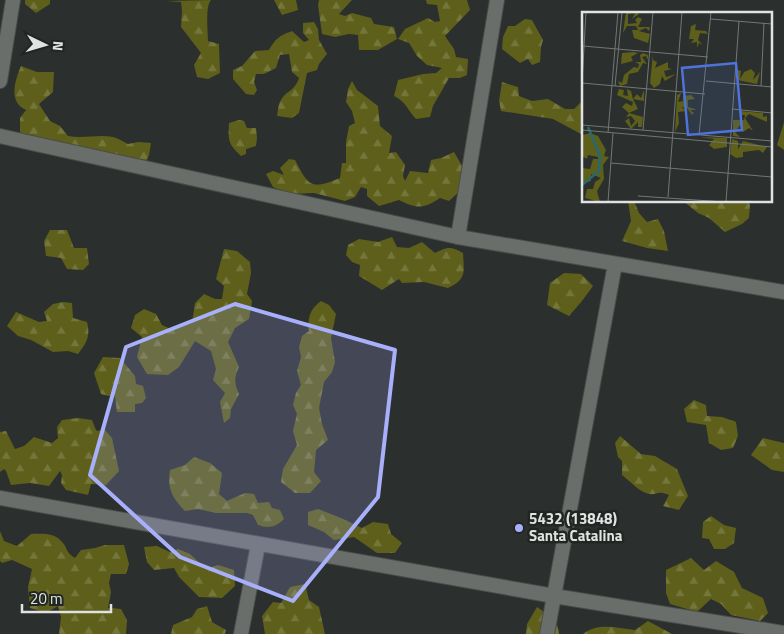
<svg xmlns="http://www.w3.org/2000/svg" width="784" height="634" viewBox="0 0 784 634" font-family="'Titillium Web',sans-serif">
<defs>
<pattern id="forest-firs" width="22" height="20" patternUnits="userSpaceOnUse" patternTransform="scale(1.25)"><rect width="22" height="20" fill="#5d5f1a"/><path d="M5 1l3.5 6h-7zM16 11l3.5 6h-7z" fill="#74763b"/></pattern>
</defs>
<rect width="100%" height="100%" fill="#2b2f2d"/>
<!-- forest -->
<g fill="url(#forest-firs)">
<path d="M25,0H50V4L36,13L25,4Z"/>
<path d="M211,0C205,7 208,31 208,41L219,44L220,73L208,79L197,77L194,65L201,53L181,27L182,11L181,2L167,1Z"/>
<path d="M274,0H296L298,10L282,15Z"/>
<path d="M319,0H352L339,14L345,16L352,13L371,18L374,24L394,27L397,39L378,50H359L358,35L349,34L335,37L322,34L318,5Z"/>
<path d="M426,0H467L470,10L445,36L454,49L456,57L468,59L467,75L460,78H449L433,106L430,117L416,119C407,109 406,102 394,96L398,80L423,74L436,73L442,68L427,65L417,56L409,43L398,39L405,29L428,18L435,22L440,21L437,5L427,4Z"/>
<path d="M525,19L532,20L543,40L541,47L540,62L532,65L528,59L520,63L502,49L503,37L508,26H515Z"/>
<path d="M314,22L318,29L319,40L327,54L319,64L317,70L307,73L299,113L292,118L277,116C278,111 278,104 281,100C288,89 294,92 299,78L292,72L289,54L280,55L276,68L264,74H256L254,82L257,90L254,95L246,94L233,79V70L242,66L255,51L269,50C276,38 279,36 292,31L304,42L309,40L303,33V23Z"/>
<path d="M21,66L37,72H54L53,92L39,104L50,121L60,126L68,136C84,139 98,134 113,137C118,138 124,142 128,144L138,142L151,143L149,155L146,162L20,134V118L26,110C8,102 15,80 21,66Z"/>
<path d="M352,81L357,90L378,106L380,126L392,136L389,153L396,152L405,165L403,176L405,181L410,171L428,173L431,160L441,158L454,152L465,171L462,189L449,201L440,198C424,209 416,209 399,200L379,206L367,196V189L361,187L355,197L345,201L314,193L290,194L273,187L266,174L273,171L284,175L280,168L289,159L295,160C309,187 311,190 340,178L342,163H346V142L349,126L355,123L352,111L346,102L348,89Z"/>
<path d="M502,82L518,87L519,96L532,101L548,99L565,109H574L583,100V135L553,119L501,111L499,101Z"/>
<path d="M239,120L244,121L247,128H256L257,138L256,146L246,149V154L241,156C228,144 228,141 229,123Z"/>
<path d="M784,122V150L777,145Z"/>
<path d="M628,201H634L639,213L647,222L658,219L664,231L668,251L647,248L622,241L631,221Z"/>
<path d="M683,201H748L750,205L749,218L742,224L725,232L709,218L698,213Z"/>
<path d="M50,230H67L74,248H87L89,264L83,270L67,269L61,258L46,256L44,241Z"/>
<path d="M392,237L397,247L409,248L422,242L435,253C448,247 450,246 463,253C464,272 467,279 448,288L424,282L402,283L399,279L382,290L359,276L360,265L352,262L346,255L348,245L359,239L378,242Z"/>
<path d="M224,249L237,251L250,262L251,273L247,294L252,301L249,319L235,328L228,342L239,367C234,378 234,383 239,394L231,409L230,418L224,423L220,402L225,393L213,380L216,369L211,351L195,341L179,367L168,375L147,374L137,357L142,337L131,328L135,315L144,309L156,314L162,325L173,330L192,323L195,303L204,294L215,299H222L224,286L216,279Z"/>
<path d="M564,273L581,274L593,286L582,301L569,316L547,305L550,283Z"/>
<path d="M321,301L329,305L336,314L331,338L335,362L332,372L324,382L319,408L322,424L328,440L316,450L314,472L321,481L310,493H295L281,482L283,469L297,445L293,431L297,414L293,405L296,393L301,385L297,371L301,357L299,347L302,336L309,331C307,318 310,309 321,301Z"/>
<path d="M63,302L72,303L73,318L87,322C91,336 86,344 78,354L68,351L53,352L31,340L18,336L7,326L16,312L39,322L47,321L44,312L53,304Z"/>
<path d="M103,357L120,358L135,376L136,384L143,386L146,398L142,403L135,404V412H117L115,396H109L101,394L94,373Z"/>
<path d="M694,400L706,405L707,416L722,417L736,422L738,436L733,448L721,450L709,443L706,425L687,422L684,409Z"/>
<path d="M78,418L92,420L96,430L98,431L104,429L112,438L119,471L106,485L91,484L88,495L66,490L61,483L62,475L60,471L49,486L30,483L11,485L6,471L4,469L0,472V432L6,431L15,449L24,446L34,437L52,443L58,438L57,427L62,420Z"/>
<path d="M620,436L641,454L655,456L677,469L688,496L679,510L663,506L669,495C657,490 658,495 649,494C639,492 630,481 622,475V461L618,457L615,443Z"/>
<path d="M763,438L784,443V472L772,470L751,455Z"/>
<path d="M194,457L210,463L222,473L219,494L227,501L245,493L254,494L258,503L269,502L272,508L280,510L284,519C276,527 269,529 258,525L253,515L247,513H216L198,509L185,511C172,497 167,489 170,470L185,465Z"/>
<path d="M318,509L341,518L362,528L373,522L388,524L391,534L402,543L395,553H377L354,537L334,540L324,532L308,525V512Z"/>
<path d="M711,516L724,525L736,528L734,543L725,549H714L709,539L702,538L703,522Z"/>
<path d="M0,531L4,541L17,546L31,534C42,534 54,532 62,542C69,549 64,551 75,558L81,550L95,548L105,545H124L129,564L126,574H111L109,583L111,592L108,608L121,609L127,620L126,634H59L61,617L58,606L46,613L30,608L28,587L32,569L12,560L2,563L0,561Z"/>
<path d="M157,546L170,552L178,549L190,554L206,569L218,565L234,570L235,586L222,598L199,597L179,577L174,568L154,570L147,562L144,547Z"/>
<path d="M691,558L704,570L716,561L734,572L742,588L763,598L768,613L760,621L731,615L721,604L711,599L697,612L670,604L666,593V570Z"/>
<path d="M305,584L309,600L319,607L325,634H265L262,616L273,602L281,603L290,587Z"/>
<path d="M207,606L212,622L226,630L225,634H171L173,625L192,617L197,609Z"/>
<path d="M537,607C549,616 558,618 559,634H526L527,624Z"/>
<path d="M648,621L672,634H583C599,622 616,628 635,630Z"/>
</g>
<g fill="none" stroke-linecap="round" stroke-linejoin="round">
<!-- minor casing -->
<g stroke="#494c4a" stroke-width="16">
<g id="minor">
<path d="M0,136L458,237L784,292"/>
<path d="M458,237L497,0"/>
<path d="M0,498L554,596L784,633"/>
<path d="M241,634L258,545"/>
<path d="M547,634L615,264"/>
</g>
</g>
<!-- tertiary casing -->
<g stroke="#494c4a" stroke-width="16">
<path id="tertiary" d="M0,81L13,0"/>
</g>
<!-- minor -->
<use href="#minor" stroke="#696e6b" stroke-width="14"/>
<!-- tertiary -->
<use href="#tertiary" stroke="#696e6b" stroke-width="14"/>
</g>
<!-- marked area -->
<path fill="#a8b0fc" fill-opacity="0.2" stroke="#a8b0fc" stroke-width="4" stroke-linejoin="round" d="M235,304L395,350L378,497L293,601L180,557L90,475L126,347Z"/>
<!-- markers -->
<circle fill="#a8b0fc" stroke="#212623" stroke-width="2" cx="519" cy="528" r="5"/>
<g text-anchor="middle" stroke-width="5" stroke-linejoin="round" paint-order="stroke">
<!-- poi labels -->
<g font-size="15" font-weight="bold" fill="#e0e3e1" stroke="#212623" text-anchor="start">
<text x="529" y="524">5432 (13848)<tspan x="529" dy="17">Santa Catalina</tspan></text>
</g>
</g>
<!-- overview -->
<g transform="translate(582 12)">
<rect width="190" height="190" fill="#2b2f2d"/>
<path d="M44,0H55L57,2L50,7L53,1L46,2V12L55,11L53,8L56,5L60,7L56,15H68L67,19L64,16L57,19L68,22L66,31L52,26L50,18H56L54,14H45L41,21ZM114,12L113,18L124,19L126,22L118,21L116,28L121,33L117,31L115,36V30L109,31L112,27H107L109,14ZM51,40L56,41L49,45L51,49L39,52L40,41ZM61,41L66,43V48L64,44L60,45L65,52L61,51L56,60L47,62L45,72L38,74L36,69L40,71L42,63L52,55L56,56L57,52L53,50H59L58,43ZM71,41V48L75,50L73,56L86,50V56L90,57L82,59L84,65L94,62L83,69L80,64L78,72L72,76L68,71ZM169,57L173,61L171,68L178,60L175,72L155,68L156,58L159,59L158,67L162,60ZM37,77L42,78L41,83L46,84L45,77L49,79L51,87L55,82L59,86L62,78V89L51,87L56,97L47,101L40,95L44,91L50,94L51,90L35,83ZM99,81L96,90L101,89V84L109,83L113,87L106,88V95L113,97L114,98H108L112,101L110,103L105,96L99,95L105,99L96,100L97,111L93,120L95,83ZM158,99L181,101V105L185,104V110L167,102L163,106L171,119L167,116L161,120L158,113L153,120L158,125L151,124V108H162L163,103H158ZM47,101L61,105L60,115H56V110L49,117L43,109L47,106L49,114L53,109L49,104L44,105ZM8,121L16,124L24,138L22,144L27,145L21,153L22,167L15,179L18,190L3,186L5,177H11L13,170L19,166L9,162V169L0,172V156L8,157L11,147H16V145L6,143L5,147L0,144L1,123ZM118,125L145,126V135L132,137L127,133L132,127ZM150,127L156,129V137L161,129L185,135L181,141L177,138L161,140V145L154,146L148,142Z" fill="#5d5f1a"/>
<path fill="none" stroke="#266972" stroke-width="2.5" d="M0,173L17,159L18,144L6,115"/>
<path fill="none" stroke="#737775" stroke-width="1" d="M129,7L190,12M1,34L126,45M124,69L190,75M0,71L123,82M0,71L4,0M33,74L40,0M179,74L182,11M150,97L190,101M0,113L190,129M0,118L190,135M61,118L71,0M26,121L36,0M117,123L129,0M29,151L190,165M56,184L143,190M86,185L100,0M26,190L31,121M144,190L157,9"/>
<path fill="#4e73da" fill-opacity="0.15" stroke="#4e73da" stroke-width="2.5" d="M154,51L160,118L106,123L100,56Z"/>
<rect width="190" height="190" fill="none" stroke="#e0e3e1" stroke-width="2.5"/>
</g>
<!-- north arrow -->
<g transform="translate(45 45) rotate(95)" stroke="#212623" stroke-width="4" paint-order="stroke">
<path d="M0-4L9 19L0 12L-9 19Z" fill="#e0e3e1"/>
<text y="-8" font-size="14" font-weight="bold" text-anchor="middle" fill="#e0e3e1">N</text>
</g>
<!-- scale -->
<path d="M22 604v8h89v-8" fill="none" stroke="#e0e3e1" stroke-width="2.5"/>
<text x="30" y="604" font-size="15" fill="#e0e3e1" stroke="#212623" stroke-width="4" paint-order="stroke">20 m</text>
</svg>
